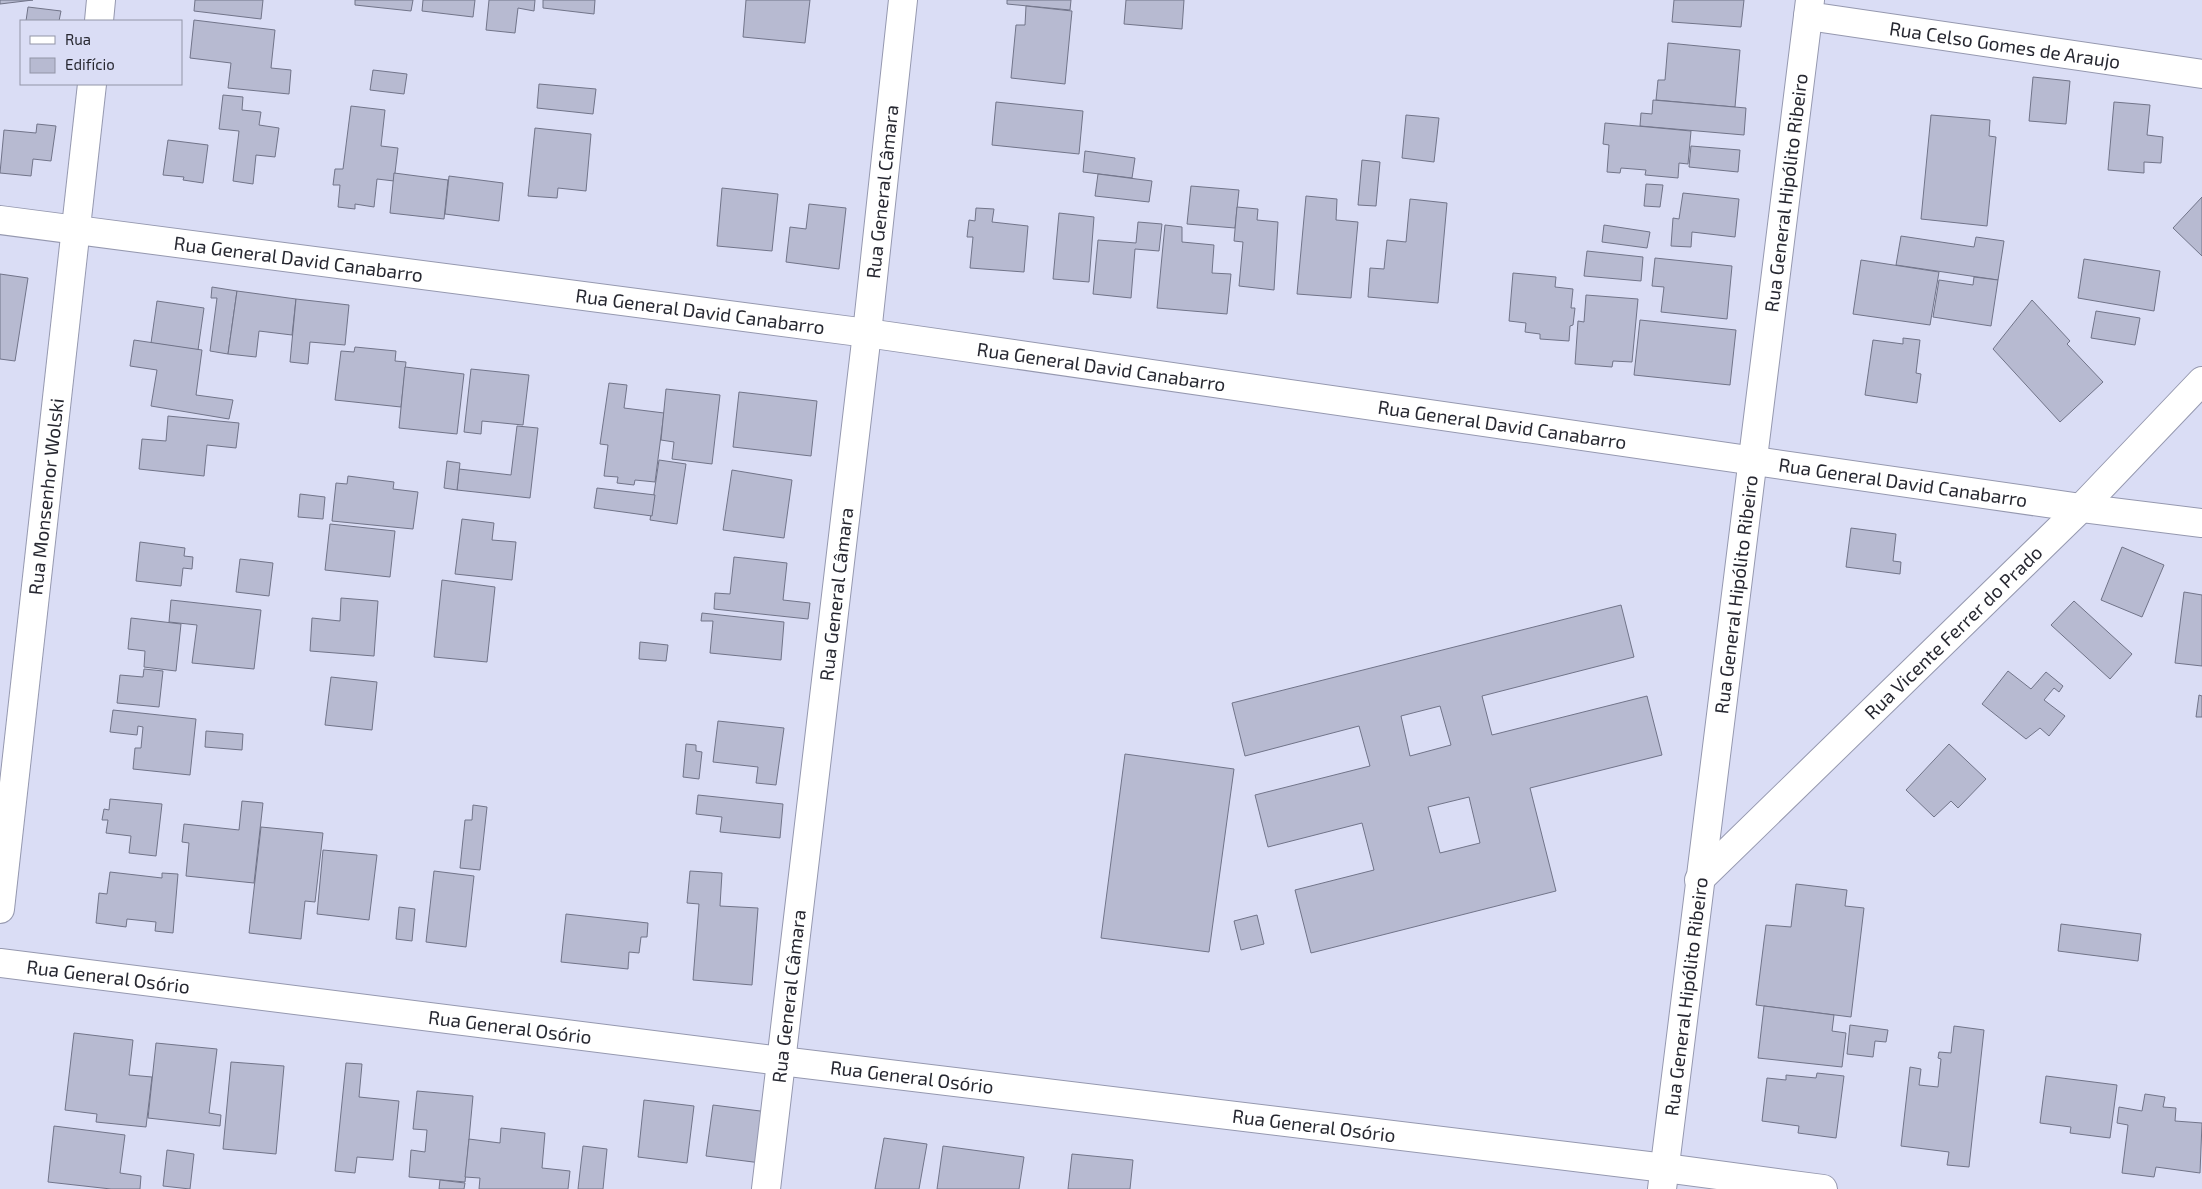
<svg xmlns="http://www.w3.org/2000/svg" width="2202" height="1189" viewBox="0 0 2202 1189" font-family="'Exo 2',sans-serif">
<rect width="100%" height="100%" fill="#daddf5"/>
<!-- building -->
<g fill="#b7bad1" stroke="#717489" fill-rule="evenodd">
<path d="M0,0H33L0,4Z"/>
<path d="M195,0H263L261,19L194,11Z"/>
<path d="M355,0H413L411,11L355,5Z"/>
<path d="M423,0H475L473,17L422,11Z"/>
<path d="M489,0H535L534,11L518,8L515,33L486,30Z"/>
<path d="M543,0H595L594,14L543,8Z"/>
<path d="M746,0H810L805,43L743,37Z"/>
<path d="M1007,0H1071L1070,10L1007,4Z"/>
<path d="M1126,0H1184L1182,29L1124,24Z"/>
<path d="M1674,0H1744L1741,27L1672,22Z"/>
<path d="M1026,6L1072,11L1065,84L1011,78L1016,25H1025Z"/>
<path d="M28,7L61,11L59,21H26Z"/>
<path d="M194,20L275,30L271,68L291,70L289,94L228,88L231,63L190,58Z"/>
<path d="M1668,43L1740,50L1735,107L1656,100L1658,80H1665Z"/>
<path d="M373,70L407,74L404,94L370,90Z"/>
<path d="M2033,77L2070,81L2066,124L2029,121Z"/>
<path d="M539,84L596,89L593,114L537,108Z"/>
<path d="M223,95L243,97L242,110L261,112L259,125L279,128L275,157L256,155L253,184L233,181L239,131L219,129Z"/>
<path d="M1653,100L1746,108L1744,135L1640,126L1641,113L1652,114Z"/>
<path d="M996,102L1083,111L1079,154L992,145Z"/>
<path d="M2114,102L2150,105L2147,135L2163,137L2161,163L2144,162V173L2108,170Z"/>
<path d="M351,106L385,110L381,146L398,148L394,181L377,179L374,207L355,204V209L338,207L340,185H333L335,169H343Z"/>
<path d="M1406,115L1439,118L1434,162L1402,158Z"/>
<path d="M1931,115L1990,120L1989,136L1996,137L1987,226L1921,219Z"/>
<path d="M1605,123L1691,131L1688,164L1679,163L1678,178L1645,175L1646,170L1621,168L1620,173L1607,172L1609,145L1603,144Z"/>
<path d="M37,124L56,126L51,161L33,159L31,176L0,173L4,130L36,133Z"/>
<path d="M535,128L591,134L586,191L558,188L557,198L528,196Z"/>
<path d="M168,140L208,145L203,183L183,180L184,177L163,175Z"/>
<path d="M1691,146L1740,150L1738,172L1689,167Z"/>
<path d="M1085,151L1135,158L1132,178L1083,172Z"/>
<path d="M1362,160L1380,162L1376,206L1358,205Z"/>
<path d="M394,173L448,180L444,219L390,213Z"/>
<path d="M1098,174L1152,181L1149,202L1095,196Z"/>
<path d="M449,176L503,183L499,221L445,214Z"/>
<path d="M1646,184L1663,185L1660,207L1644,206Z"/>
<path d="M1191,186L1239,190L1235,228L1187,224Z"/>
<path d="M722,188L778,194L772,251L717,246Z"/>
<path d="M1683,193L1739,199L1735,237L1692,232L1691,247L1671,246L1673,218L1679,219Z"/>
<path d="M1306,196L1337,199L1336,220L1358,222L1351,298L1297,294Z"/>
<path d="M2202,197V256L2173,228Z"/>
<path d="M1410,199L1447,203L1438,303L1368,297L1370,268L1384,269L1387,240L1406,242Z"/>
<path d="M809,204L846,208L839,269L786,262L790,227L806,229Z"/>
<path d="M1237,207L1258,209L1257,220L1278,222L1274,290L1239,286L1243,242L1234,241Z"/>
<path d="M976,208L994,209L992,222L1028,226L1024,272L970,268L973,237H967L969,220L975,221Z"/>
<path d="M1059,213L1094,217L1089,282L1053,279Z"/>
<path d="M1138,222L1162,224L1159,251L1135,249L1131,298L1093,294L1098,240L1136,243Z"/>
<path d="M1165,225L1182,227V242L1214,245L1212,273L1231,274L1227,314L1157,308Z"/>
<path d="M1604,225L1650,232L1647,248L1602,242Z"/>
<path d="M1901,236L1974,247L1976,237L2004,241L1998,280L1896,265Z"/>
<path d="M1587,251L1643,257L1641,281L1584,276Z"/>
<path d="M1655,258L1732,266L1727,319L1661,312L1664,287L1652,286Z"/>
<path d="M2084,259L2160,271L2154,311L2078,298Z"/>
<path d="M1861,260L1939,272L1930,325L1853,314Z"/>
<path d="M1513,273L1556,277L1555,287L1573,289L1571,308H1575L1573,325L1570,326L1569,341L1540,339V334L1525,332L1526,323L1509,321Z"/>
<path d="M0,274L28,278L15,361L0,359Z"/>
<path d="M1974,277L1998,280L1991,326L1933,317L1939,280L1973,285Z"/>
<path d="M212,287L237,291L228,354L210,351L217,298H211Z"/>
<path d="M237,291L296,299L292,335L259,331L256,357L228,354Z"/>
<path d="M1586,295L1638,299L1632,362L1613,361L1612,367L1575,364L1578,321L1584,322Z"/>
<path d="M296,299L349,305L345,345L310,342L308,364L290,362Z"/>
<path d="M2032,300L2070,341L2067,344L2103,382L2060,422L1993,349Z"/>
<path d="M157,301L204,308L198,350L151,343Z"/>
<path d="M2096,311L2140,318L2135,345L2091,338Z"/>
<path d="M1640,320L1736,330L1730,385L1634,375Z"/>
<path d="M1903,338L1920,340L1916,373L1921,374L1917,403L1865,395L1873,340L1903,344Z"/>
<path d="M134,340L202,350L196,395L233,400L229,419L151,406L157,370L130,366Z"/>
<path d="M355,347L396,351L395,361L406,362L401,407L335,400L341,351L354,352Z"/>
<path d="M405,367L464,374L457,434L399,428Z"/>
<path d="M471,369L529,375L523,425L482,421L481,434L464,432Z"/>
<path d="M609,383L627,385L624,408L664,413L655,482L635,480L634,485L617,483L618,477L604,476L608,445L600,444Z"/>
<path d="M666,389L720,395L712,464L672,459L674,442L661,440Z"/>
<path d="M739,392L817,401L811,456L733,447Z"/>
<path d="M168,416L239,423L236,448L207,445L204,476L139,469L142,439L166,441Z"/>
<path d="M517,426L538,428L530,498L457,490L459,469L511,475Z"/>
<path d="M659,460L686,464L677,524L650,520Z"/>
<path d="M447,461L460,463L457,490L444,488Z"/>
<path d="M732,470L792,480L784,538L723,530Z"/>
<path d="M348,476L394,482L393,489L418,492L413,529L332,521L336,483L347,484Z"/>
<path d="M597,488L655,495L652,516L594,508Z"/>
<path d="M300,494L325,497L323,519L298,517Z"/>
<path d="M462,519L494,523L492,540L516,542L512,580L455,574Z"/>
<path d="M330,524L395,531L390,577L325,570Z"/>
<path d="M1851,528L1896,534L1893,561L1901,562L1900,574L1846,567Z"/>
<path d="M140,542L185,548L184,556L193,557L192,569L183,568L181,586L136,581Z"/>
<path d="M2122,547L2164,565L2142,617L2101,600Z"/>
<path d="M734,557L787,563L783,600L810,603L808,619L714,609L715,593L730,594Z"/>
<path d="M240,559L273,563L269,596L236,592Z"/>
<path d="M442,580L495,587L487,662L434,657Z"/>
<path d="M2184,592L2202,595V666L2175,663Z"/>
<path d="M341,598L378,601L374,656L310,651L312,618L340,621Z"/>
<path d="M171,600L261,610L254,669L192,663L197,625L169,622Z"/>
<path d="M2074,601L2132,654L2110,679L2051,625Z"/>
<path d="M1621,605L1634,657L1482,696L1492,735L1647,696L1662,755L1530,788L1556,891L1311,953L1295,890L1374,870L1362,823L1268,847L1255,795L1370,766L1359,726L1245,756L1232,703ZM1440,706L1451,745L1410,756L1401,716ZM1469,797L1480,843L1440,853L1428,807Z"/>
<path d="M702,613L784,622L781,660L710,653L713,621H701Z"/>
<path d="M131,618L181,624L176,671L144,667L145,651L128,649Z"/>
<path d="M640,642L668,645L666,661L639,659Z"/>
<path d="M144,669L163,671L159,707L117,703L120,675L143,677Z"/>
<path d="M2008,671L2031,689L2046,672L2063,686L2059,692L2054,688L2044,700L2065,716L2049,736L2040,728L2026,739L1982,704Z"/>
<path d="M331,677L377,682L372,730L325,725Z"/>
<path d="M2199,695L2202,696V717H2196Z"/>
<path d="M113,710L196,719L190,775L133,769L135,748H141L143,727L138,726L137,735L110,732Z"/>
<path d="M718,721L784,728L776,785L756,783L758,767L713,762Z"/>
<path d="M206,731L243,734L242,750L205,747Z"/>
<path d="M686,744L696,745V751L702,752L699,779L683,777Z"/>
<path d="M1949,744L1986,779L1958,808L1951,801L1934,817L1906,790Z"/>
<path d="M1125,754L1234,769L1209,952L1101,938Z"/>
<path d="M698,795L783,804L780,838L720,832L722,817L696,814Z"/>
<path d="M110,799L162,804L156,856L129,853L131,836L106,833L108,820H102L104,809L109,810Z"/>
<path d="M242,801L263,803L254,883L186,876L189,843L182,842L184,824L239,830Z"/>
<path d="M473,805L487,807L480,870L460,868L465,820H472Z"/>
<path d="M261,827L323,833L315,902L305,901L301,939L249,933Z"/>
<path d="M323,850L377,855L369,920L317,914Z"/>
<path d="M434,871L474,876L466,947L426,942Z"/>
<path d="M690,871L722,873L720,906L758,908L752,985L693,980L699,904L687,903Z"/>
<path d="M110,872L162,878V873L178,874L173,933L155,931L156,922L127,919L126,927L96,923L99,893L107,894Z"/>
<path d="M1796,884L1847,890L1845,906L1864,908L1851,1017L1756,1005L1766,925L1791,927Z"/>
<path d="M399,907L415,909L412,941L396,939Z"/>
<path d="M566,914L648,923L647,937H641L639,953L629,952L628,969L561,962Z"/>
<path d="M1257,915L1264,944L1241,950L1234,921Z"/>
<path d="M2061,924L2141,934L2138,961L2058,951Z"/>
<path d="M1764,1006L1834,1015L1832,1031L1846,1033L1842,1067L1758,1058Z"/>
<path d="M1850,1025L1888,1030L1886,1042L1875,1041L1873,1057L1847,1054Z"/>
<path d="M1954,1026L1984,1030L1969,1167L1947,1165L1949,1152L1901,1146L1910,1067L1921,1069L1919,1085L1938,1087L1941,1059L1938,1058L1939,1052L1951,1053Z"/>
<path d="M74,1033L133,1040L129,1075L152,1077L146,1127L96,1122L97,1114L65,1110Z"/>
<path d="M156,1043L217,1049L209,1113L221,1115L220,1126L148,1118Z"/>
<path d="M231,1062L284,1066L276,1154L223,1149Z"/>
<path d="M346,1063L362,1064L359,1097L399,1101L393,1160L357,1157L355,1173L335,1171Z"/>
<path d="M1817,1073L1844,1076L1836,1138L1798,1133L1799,1126L1762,1121L1767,1078L1786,1080V1075L1816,1078Z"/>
<path d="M2046,1076L2117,1085L2110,1138L2070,1133L2071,1127L2040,1123Z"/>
<path d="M417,1091L473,1096L465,1182L409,1177L411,1150L425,1152L427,1130L413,1129Z"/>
<path d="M2145,1094L2165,1097L2163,1107L2176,1108L2175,1121L2202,1123L2200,1173L2156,1167L2154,1177L2122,1173L2128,1125L2117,1123L2119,1107L2142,1111Z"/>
<path d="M644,1100L694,1106L687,1163L638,1157Z"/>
<path d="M713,1105L768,1112L761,1163L706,1156Z"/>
<path d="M54,1126L125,1135L120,1173L141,1176L140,1189H111L48,1182Z"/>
<path d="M501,1128L545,1133L542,1168L570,1171L568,1189H479L480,1178L465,1177L469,1139L500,1143Z"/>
<path d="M884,1138L927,1144L919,1189H875Z"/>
<path d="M583,1146L607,1149L603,1189H578Z"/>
<path d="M943,1146L1024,1157L1019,1189H937Z"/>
<path d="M167,1150L194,1154L190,1189L163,1186Z"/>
<path d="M1072,1154L1133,1160L1130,1189H1068Z"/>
<path d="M440,1180L465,1183L464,1189H439Z"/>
</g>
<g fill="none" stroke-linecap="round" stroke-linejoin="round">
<!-- minor casing -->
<g stroke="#9598af" stroke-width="30">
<g id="minor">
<path id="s1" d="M1808,16L2202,74"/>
<path d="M99,21L101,0"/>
<path id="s2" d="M0,220L867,333L2081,508L2202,523"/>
<path id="s3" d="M1699,880L2081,508L2202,381"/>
<path id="s4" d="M0,909L92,84"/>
<path id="s5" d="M0,963L781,1061L1665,1168L1823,1189"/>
<path id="s6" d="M766,1189L867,333L903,0"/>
<path id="s7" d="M1662,1189L1810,0"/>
</g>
</g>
<!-- minor -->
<use href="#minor" stroke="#fff" stroke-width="28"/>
</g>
<g text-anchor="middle" stroke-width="4" stroke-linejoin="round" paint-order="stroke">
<!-- street labels -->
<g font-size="19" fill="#272831" stroke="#daddf5">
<text dy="7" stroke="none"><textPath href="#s1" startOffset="199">Rua Celso Gomes de Araujo</textPath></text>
<text dy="7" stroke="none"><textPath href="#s6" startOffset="1004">Rua General Câmara</textPath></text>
<text dy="7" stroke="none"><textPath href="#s7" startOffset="1004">Rua General Hipólito Ribeiro</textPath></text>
<text dy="7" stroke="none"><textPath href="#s2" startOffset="301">Rua General David Canabarro</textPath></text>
<text dy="7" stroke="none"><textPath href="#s2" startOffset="706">Rua General David Canabarro</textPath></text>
<text dy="7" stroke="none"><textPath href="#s2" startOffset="1111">Rua General David Canabarro</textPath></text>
<text dy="7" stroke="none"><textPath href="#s2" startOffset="1516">Rua General David Canabarro</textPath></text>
<text dy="7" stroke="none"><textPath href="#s2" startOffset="1921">Rua General David Canabarro</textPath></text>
<text dy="7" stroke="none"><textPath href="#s4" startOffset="415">Rua Monsenhor Wolski</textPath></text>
<text dy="7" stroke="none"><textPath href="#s6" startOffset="599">Rua General Câmara</textPath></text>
<text dy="7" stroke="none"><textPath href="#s7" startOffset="599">Rua General Hipólito Ribeiro</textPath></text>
<text dy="7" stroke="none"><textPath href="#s3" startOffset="355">Rua Vicente Ferrer do Prado</textPath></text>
<text dy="7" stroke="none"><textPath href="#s5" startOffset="109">Rua General Osório</textPath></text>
<text dy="7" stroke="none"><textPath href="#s7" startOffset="194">Rua General Hipólito Ribeiro</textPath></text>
<text dy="7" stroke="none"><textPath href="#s6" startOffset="194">Rua General Câmara</textPath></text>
<text dy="7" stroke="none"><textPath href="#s5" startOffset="514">Rua General Osório</textPath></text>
<text dy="7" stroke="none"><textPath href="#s5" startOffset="919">Rua General Osório</textPath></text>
<text dy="7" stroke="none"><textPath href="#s5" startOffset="1324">Rua General Osório</textPath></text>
</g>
</g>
<!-- legend -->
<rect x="20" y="20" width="162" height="65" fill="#daddf5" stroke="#9295a7"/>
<rect x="30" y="36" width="25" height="8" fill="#ffffff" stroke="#9295a7"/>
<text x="65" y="45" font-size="15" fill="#272831">Rua</text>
<rect x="30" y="58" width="25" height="15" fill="#b7bad1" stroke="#9295a7"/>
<text x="65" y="70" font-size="15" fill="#272831">Edifício</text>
</svg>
